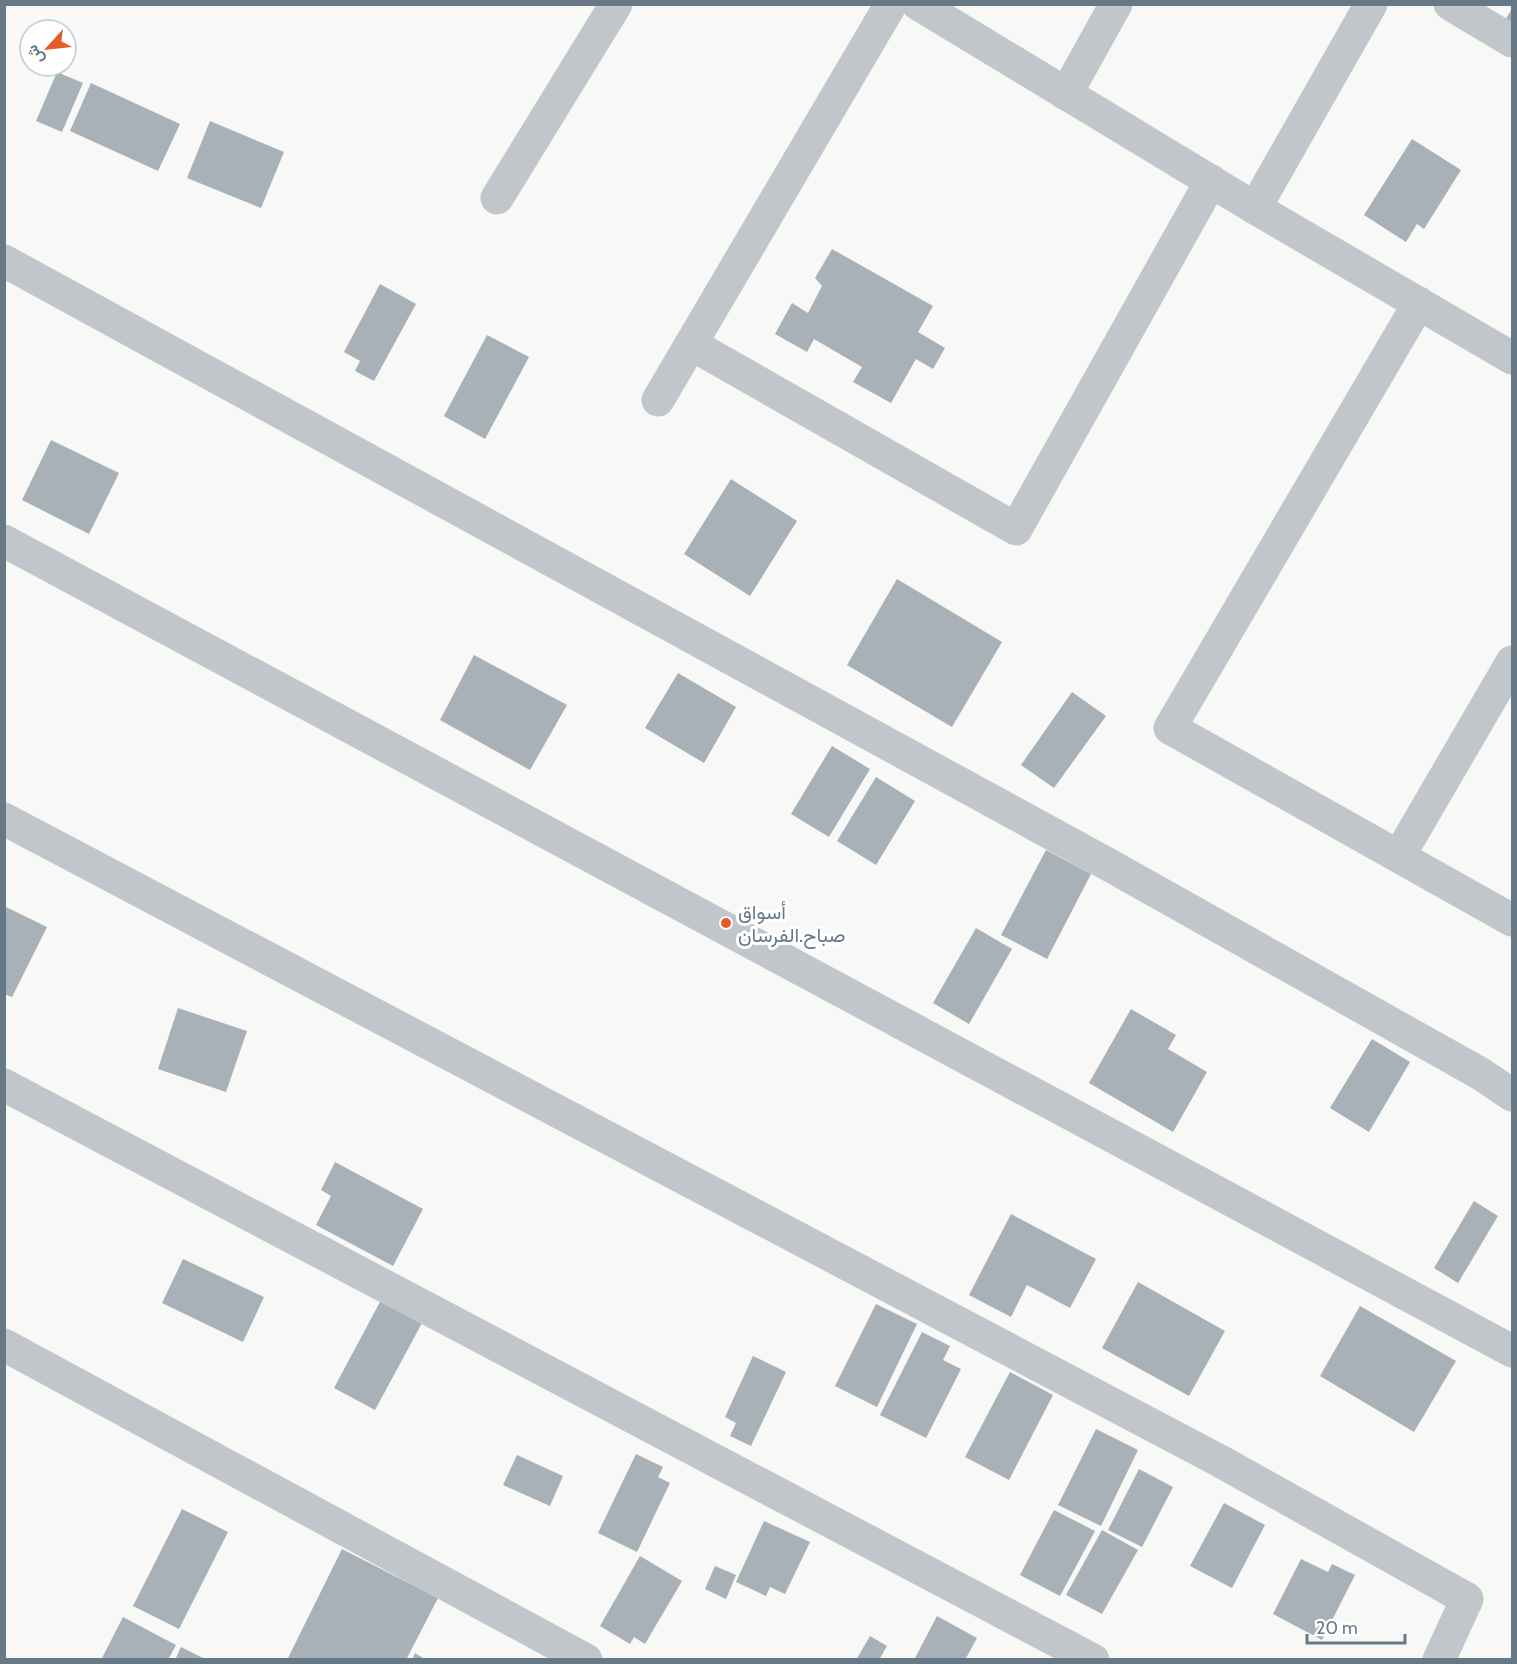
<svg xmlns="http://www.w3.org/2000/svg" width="1517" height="1664" viewBox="0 0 1517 1664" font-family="Cabin,Vazirmatn,sans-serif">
<rect width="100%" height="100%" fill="#f8f8f6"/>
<!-- building -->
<g fill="#a8b1b7">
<path d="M1512,8V23L1506,19Z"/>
<path d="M57,72L83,83L62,132L36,121Z"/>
<path d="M91,83L180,124L158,171L70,131Z"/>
<path d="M210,121L284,152L261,208L187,178Z"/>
<path d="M1412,139L1461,170L1424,229L1417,224L1406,242L1364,215Z"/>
<path d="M832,249L933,306L918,332L945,348L933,369L916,359L891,403L853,382L862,367L814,339L807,352L775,334L792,303L808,313L822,286L815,278Z"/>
<path d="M380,284L416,304L374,381L355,371L360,361L344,352Z"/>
<path d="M487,335L529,357L485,439L444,416Z"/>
<path d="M51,440L119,473L89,534L22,500Z"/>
<path d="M731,479L797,521L750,596L684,554Z"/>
<path d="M897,579L1002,642L952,727L847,665Z"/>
<path d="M474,655L567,705L530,770L440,720Z"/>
<path d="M678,673L736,707L704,763L645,728Z"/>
<path d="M1072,692L1106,716L1054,788L1021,765Z"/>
<path d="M832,746L870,769L829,837L791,814Z"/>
<path d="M876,777L915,801L876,865L837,841Z"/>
<path d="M1046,850L1091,874L1047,959L1001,935Z"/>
<path d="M4,906L47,927L12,997L4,994Z"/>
<path d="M976,928L1012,949L969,1024L933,1003Z"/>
<path d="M178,1008L247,1031L226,1092L158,1069Z"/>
<path d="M1131,1009L1176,1035L1168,1049L1207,1072L1173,1132L1089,1083Z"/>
<path d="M1372,1039L1410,1062L1369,1132L1330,1108Z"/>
<path d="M335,1162L423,1209L393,1266L316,1225L331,1196L321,1190Z"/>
<path d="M1474,1201L1498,1216L1458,1283L1434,1268Z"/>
<path d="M1011,1214L1096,1259L1070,1308L1027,1285L1011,1317L969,1295Z"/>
<path d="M183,1259L264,1297L243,1342L162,1303Z"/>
<path d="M1138,1282L1225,1331L1189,1396L1102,1348Z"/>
<path d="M381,1300L422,1323L375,1410L334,1388Z"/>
<path d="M876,1304L917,1324L877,1407L835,1386Z"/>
<path d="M1360,1306L1456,1361L1414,1432L1320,1376Z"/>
<path d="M922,1332L950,1346L943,1360L961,1369L926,1438L880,1415Z"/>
<path d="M753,1356L786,1372L751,1446L730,1436L736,1423L725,1417Z"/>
<path d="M1010,1372L1053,1395L1009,1480L965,1457Z"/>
<path d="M1096,1429L1138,1450L1101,1526L1058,1505Z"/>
<path d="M636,1454L663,1467L658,1477L670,1483L637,1552L598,1533Z"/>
<path d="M517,1455L563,1476L550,1506L503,1485Z"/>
<path d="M1139,1469L1173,1487L1142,1547L1108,1530Z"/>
<path d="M1224,1503L1265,1525L1232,1588L1190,1566Z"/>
<path d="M182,1509L228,1532L179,1629L133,1606Z"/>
<path d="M1054,1510L1095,1531L1060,1596L1020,1575Z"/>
<path d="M764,1521L810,1542L785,1594L770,1587L766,1596L736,1582Z"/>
<path d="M1102,1530L1138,1550L1102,1614L1066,1595Z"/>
<path d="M342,1549L438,1598L406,1660H287Z"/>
<path d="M640,1556L682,1581L645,1644L634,1637L630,1644L600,1626Z"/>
<path d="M1301,1559L1328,1572L1332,1564L1355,1575L1322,1640L1273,1614Z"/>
<path d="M715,1566L736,1575L726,1599L705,1589Z"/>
<path d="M937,1616L977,1638L965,1660H914Z"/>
<path d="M123,1617L176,1645L168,1660H101Z"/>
<path d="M870,1636L887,1646L879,1660H856Z"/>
<path d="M181,1647L207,1660H175Z"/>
<path d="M415,1653L426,1660H412Z"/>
</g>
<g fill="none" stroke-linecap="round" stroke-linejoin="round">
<!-- minor -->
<g stroke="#c1c6ca" stroke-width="33">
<path d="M918,4L1255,208L1512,358"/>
<path d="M1450,4L1512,41"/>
<path d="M1066,94L1116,4"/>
<path d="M497,198L616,4"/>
<path d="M1255,208L1371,4"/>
<path d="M4,261L1111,866L1481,1074L1512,1095"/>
<path d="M1419,303L1170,728L1512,920"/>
<path d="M691,344L1016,529L1211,181"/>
<path d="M658,400L891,4"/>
<path d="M4,541L1512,1351"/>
<path d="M4,819L1220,1461L1467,1599L1439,1660"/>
<path d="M1399,856L1512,662"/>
<path d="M4,1085L1093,1660"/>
<path d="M4,1345L586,1660"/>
</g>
</g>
<!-- markers -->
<circle fill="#e45c2a" stroke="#fff" stroke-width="2" cx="726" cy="923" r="6"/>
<g text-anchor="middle" stroke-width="6" stroke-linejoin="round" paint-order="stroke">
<!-- poi labels -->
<g font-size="20" fill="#677887" stroke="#fff" text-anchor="start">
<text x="738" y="919">أسواق<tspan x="738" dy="23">صباح.الفرسان</tspan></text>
</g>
</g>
<!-- border -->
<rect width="1517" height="1664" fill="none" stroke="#677887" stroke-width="12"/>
<!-- north arrow -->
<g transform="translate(48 48) rotate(243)"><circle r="28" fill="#ffffff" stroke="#c2c9cf" stroke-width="1.5"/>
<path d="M0-4.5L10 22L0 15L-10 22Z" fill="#e45c2a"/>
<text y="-9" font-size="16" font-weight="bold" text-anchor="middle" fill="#677887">ش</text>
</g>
<!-- scale -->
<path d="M1307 1634v9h98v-9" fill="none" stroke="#677887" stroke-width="3"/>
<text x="1316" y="1634" font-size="18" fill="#677887" stroke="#ffffff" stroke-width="4.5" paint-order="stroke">20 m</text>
</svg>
